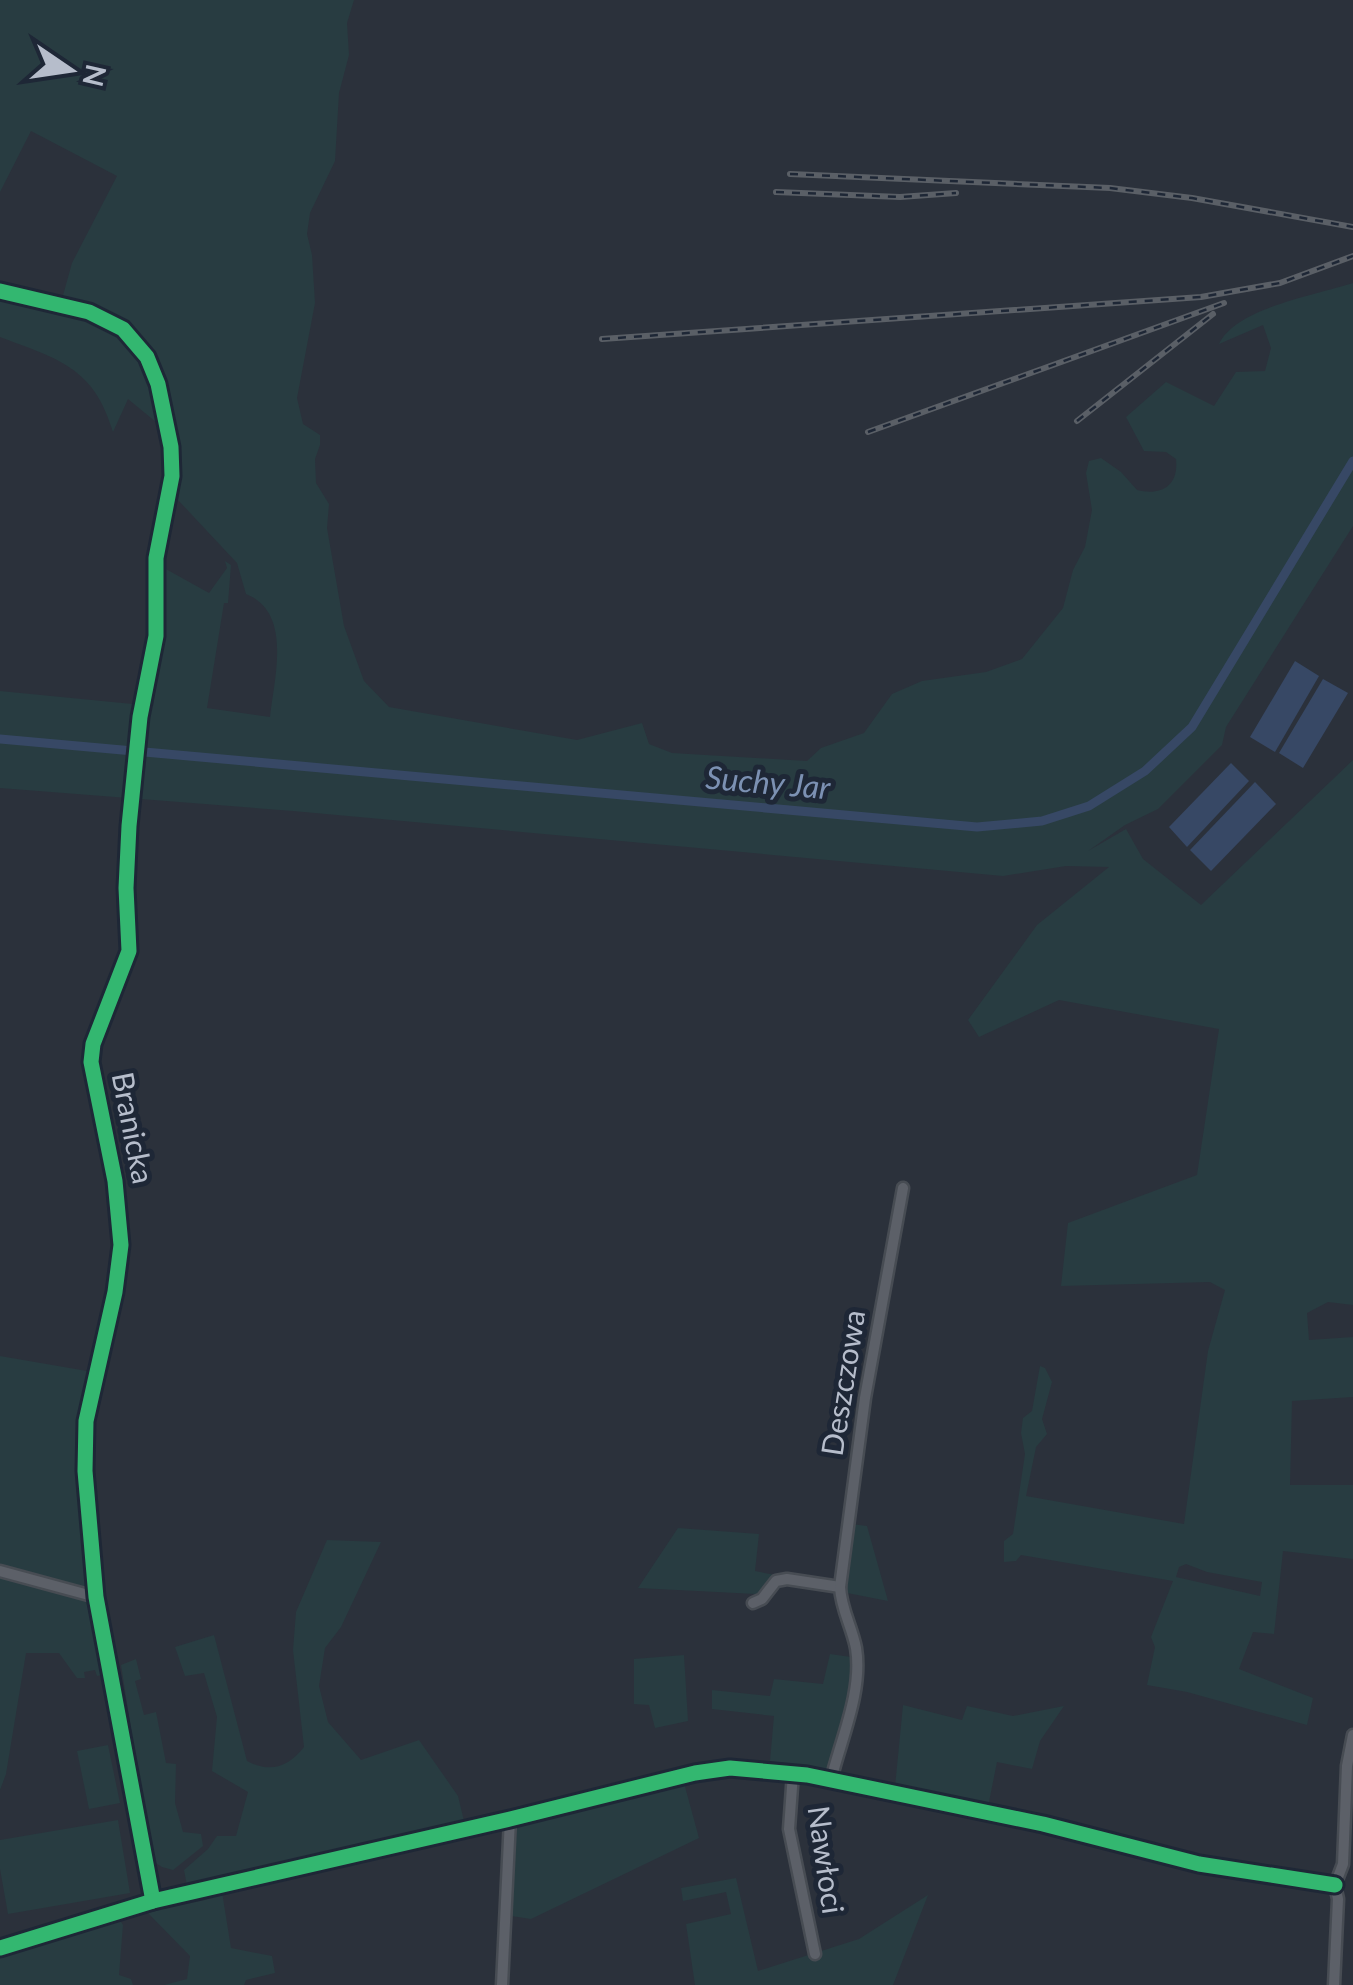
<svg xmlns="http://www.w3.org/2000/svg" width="1353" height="1985" viewBox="0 0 1353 1985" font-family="Lato,sans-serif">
<rect width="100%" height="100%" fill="#2b313b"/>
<!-- green -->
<g fill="#283c41" fill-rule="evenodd">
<path d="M0,0H354L347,23L349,55L339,93L335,161L310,213L307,234L312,255L315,303L297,398L303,424L320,435V445L315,459L316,483L329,504L327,528L344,626L364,681L389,707L577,740L642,723L649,744L672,753L807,761L821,748L864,733L892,694L922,681L986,672L1022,659L1063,608L1073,570L1085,547L1092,510L1086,473L1089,461L1101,458L1121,472L1137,490C1161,496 1179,486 1176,459L1166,452L1144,451L1126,417L1166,382L1214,406L1236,372L1265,371L1271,348L1263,325L1219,344C1236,308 1316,295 1353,283V526L1226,727L1222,745L1158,809L1125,825L1088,851L1126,829L1143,859L1201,905L1353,760V1305L1328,1302L1307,1313L1309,1340L1353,1337V1397L1292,1401L1290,1485H1353V1559L1283,1551L1274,1634L1253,1632L1239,1669L1313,1698L1307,1725L1187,1692L1147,1685L1155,1647L1151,1637L1173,1581L1021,1555L1016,1561L1004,1562V1541L1013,1534L1025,1454L1021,1433L1023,1418L1032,1411L1040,1366L1045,1368L1052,1382L1042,1419L1047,1434L1036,1447L1026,1496L1184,1524L1208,1351L1225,1290L1210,1282L1061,1286L1068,1223L1197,1175L1219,1029L1059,1000L979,1037L968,1020L1037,925L1109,867L1066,866L1003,876L293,811L0,788V691L153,706L164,634V568L209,593L227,568L225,561L231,565L228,603H224L207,708L270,717C274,678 293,613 246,594L237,563L178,500C184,448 171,361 127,326C109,311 85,305 62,299L72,263L117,176L31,131L0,192ZM1186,1564L1207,1572L1262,1582L1260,1596L1176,1577L1179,1567Z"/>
<path d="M0,298C99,316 143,315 162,427L128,399L113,432C94,367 58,359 0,337Z"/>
<path d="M0,1356L87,1371L91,1375L80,1430L88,1591L0,1568Z"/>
<path d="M843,1523L867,1526L888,1601L842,1592L834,1583Z"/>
<path d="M678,1528L759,1534L755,1571L775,1575L764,1591L756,1594L638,1588Z"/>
<path d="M327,1540L381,1542L341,1627L325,1648L319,1686L328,1722L361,1760L419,1740L458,1796L464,1821L187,1886L184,1870L208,1849L217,1836H236L248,1792L212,1771L217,1717L204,1673L185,1676L175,1647L214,1635L247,1761C271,1774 289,1766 304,1747L293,1650L296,1612Z"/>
<path d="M0,1575L86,1600L102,1675L97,1676L95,1670L84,1672L85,1678H77L59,1653H26L6,1774L0,1790Z"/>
<path d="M830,1654L851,1657L853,1685L828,1771L770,1761L774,1716L712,1709V1690L770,1696L774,1679L823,1684Z"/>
<path d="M684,1655L688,1721L655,1728L649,1705L634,1704V1659Z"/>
<path d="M136,1659L141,1679L135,1681L144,1715L156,1712L166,1763L176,1764L175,1803L183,1832L201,1834L203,1846L173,1870L162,1867L151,1860L134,1774L139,1772L133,1741L128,1742L127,1737L132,1735L121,1665Z"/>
<path d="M903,1705L962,1720L967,1706L1013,1716L1064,1706L1040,1741L1032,1769L997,1762L988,1807L895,1787Z"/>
<path d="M108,1745L120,1803L89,1809L77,1751Z"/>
<path d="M684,1783L699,1838L531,1919L511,1916L517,1824Z"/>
<path d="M118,1820L130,1893L8,1914L0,1869V1840Z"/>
<path d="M736,1878L758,1971L859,1939L928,1895L893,1985H695L686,1924L731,1914L726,1892L683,1901L681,1888Z"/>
<path d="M222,1892L231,1948L272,1956L275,1973L246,1980L244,1985H164L187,1979L190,1956L147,1912L205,1900Z"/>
<path d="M119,1919L123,1925L119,1975L131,1979L133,1985H0V1956Z"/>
</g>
<!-- water -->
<g fill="#374865">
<path d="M1295,661L1319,676L1275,752L1250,737Z"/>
<path d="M1323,679L1348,693L1303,768L1279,753Z"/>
<path d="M1231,763L1249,781L1187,847L1169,827Z"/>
<path d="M1255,782L1276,804L1211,871L1190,850Z"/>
</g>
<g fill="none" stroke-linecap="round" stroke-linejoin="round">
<!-- canal -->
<path stroke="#374865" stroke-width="9" d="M0,739L977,827L1042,821L1089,806L1145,771L1192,727L1353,461"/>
<!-- minor casing -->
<g stroke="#474c53" stroke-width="15">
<g id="minor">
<path d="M0,291L89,312L123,329L147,357L158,384L171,447L172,476L156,558V636L140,717L129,826L126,888L129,951L93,1044L91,1062L115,1181L121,1245L115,1292L86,1421L85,1471L96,1597L153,1901"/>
<path d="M0,1571L96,1597"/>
<path d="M753,1603L762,1599L776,1581L787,1579L840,1587"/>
<path d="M793,1773L789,1829L815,1954"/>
<path d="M831,1780C841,1739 863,1691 856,1648C852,1627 841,1609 840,1587L865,1398L903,1188"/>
<path d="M0,1948L153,1901L510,1819L695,1773L730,1768L807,1775L1043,1824L1199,1864L1335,1885"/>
<path d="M502,1985L510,1819"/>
<path d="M1334,1985L1338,1899L1335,1885L1343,1864L1347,1766L1353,1735"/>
</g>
</g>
<!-- minor -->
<use href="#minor" stroke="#5c6068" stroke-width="10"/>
<!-- rail casing -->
<g stroke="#5a5f66" stroke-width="6">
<g id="rail">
<path d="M790,174L1110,188L1192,198L1353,227"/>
<path d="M776,192L900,197L956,193"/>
<path d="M602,339L1201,297L1280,283L1353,256"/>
<path d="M1077,421L1213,314"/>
<path d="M868,432L1224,303"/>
</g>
</g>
<!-- rail -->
<use href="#rail" stroke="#1e2736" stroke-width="2.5" stroke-dasharray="8" stroke-linecap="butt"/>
<!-- cycleway casing -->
<g stroke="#1e2736" stroke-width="21">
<g id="cycleway">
<path d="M0,291L89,312L123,329L147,357L158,384L171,447L172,476L156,558V636L140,717L129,826L126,888L129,951L93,1044L91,1062L115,1181L121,1245L115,1292L86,1421L85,1471L96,1597L153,1901"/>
<path d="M0,1948L153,1901L510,1819L695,1773L730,1768L807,1775L1043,1824L1199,1864L1335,1885"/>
</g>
</g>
<!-- cycleway -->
<use href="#cycleway" stroke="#33b770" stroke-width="15"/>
</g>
<g text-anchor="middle" stroke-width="10" stroke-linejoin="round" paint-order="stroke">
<!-- street labels -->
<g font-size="30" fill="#b6bdcb" stroke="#1e2736">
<text transform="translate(132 1128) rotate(79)" y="10">Branicka</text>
<text transform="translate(844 1383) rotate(-81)" y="10">Deszczowa</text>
<text transform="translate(825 1860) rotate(82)" y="10">Nawłoci</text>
</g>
<!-- water labels -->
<g font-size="32" font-style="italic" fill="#7c91b3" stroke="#1e2736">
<text transform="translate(768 783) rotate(5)" y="11">Suchy Jar</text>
</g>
</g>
<!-- north arrow -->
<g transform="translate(70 70) rotate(103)" stroke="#1e2736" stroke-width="8" paint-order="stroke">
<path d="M0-8L18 38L0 25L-18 38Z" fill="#b6bdcb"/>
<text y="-15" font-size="28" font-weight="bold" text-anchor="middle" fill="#b6bdcb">N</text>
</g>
</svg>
